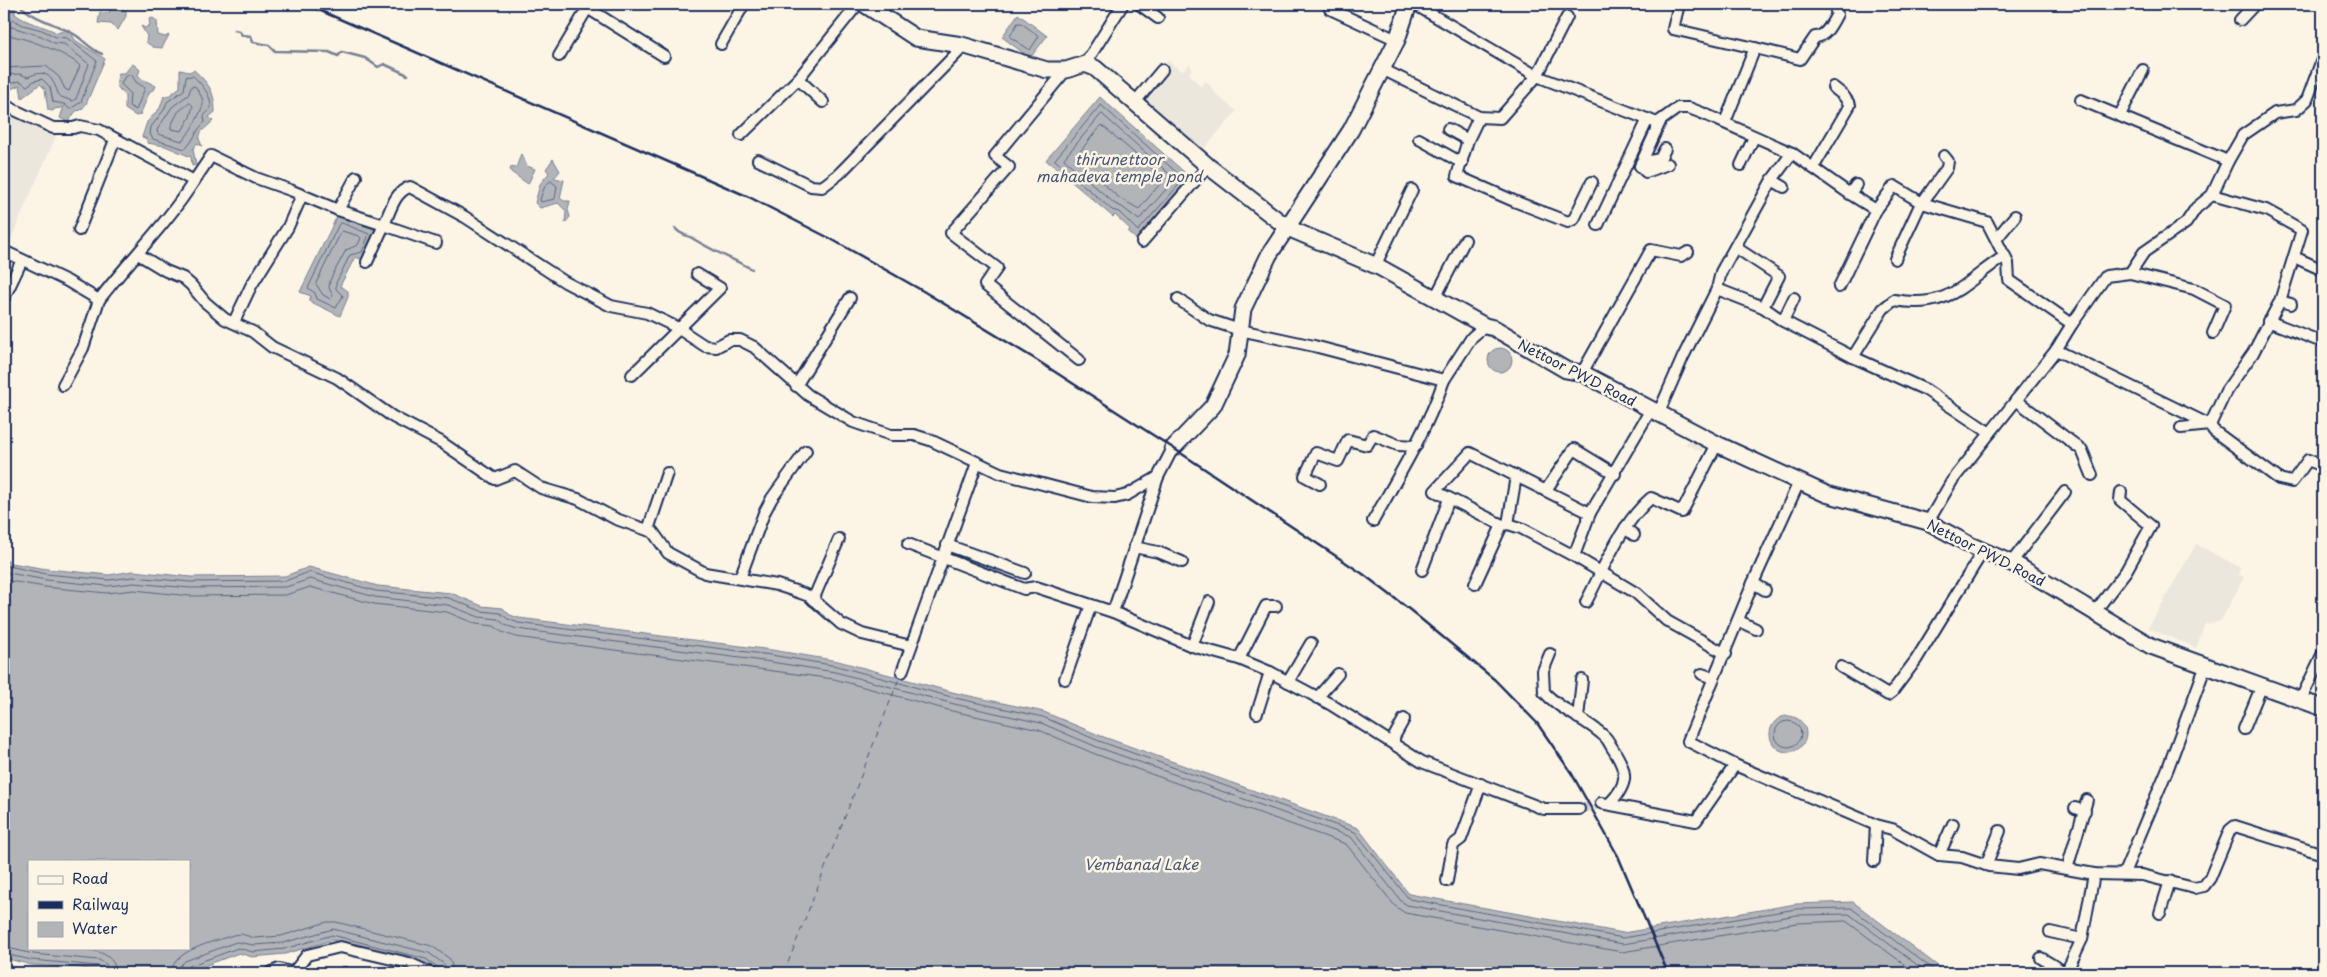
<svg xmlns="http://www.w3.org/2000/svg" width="2327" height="977" viewBox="0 0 2327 977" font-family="'Playpen Sans',sans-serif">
<rect width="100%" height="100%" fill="#fcf5e5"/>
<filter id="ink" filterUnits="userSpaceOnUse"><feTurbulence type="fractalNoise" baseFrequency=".02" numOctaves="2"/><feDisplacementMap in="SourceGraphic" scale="10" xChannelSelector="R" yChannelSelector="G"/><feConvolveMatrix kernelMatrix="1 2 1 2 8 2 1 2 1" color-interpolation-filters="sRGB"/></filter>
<g filter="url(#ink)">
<!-- built -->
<g fill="#ece7dc">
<path d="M1168,61L1182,71L1190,64L1192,69L1189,73L1200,86L1206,81L1218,96L1237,111L1201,152L1131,102Z"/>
<path d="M4,115H15L57,134L10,241L4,238Z"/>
<path d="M1692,436L1708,443L1701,452L1686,444Z"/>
<path d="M2196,544L2241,568L2238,574L2244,577L2221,621L2205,624L2196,648L2148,628Z"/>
</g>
<!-- water -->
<g fill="#b2b4b8" stroke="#767f94" fill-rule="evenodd">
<path d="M10,4H15V14C27,24 44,25 57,33L69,29L75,40L105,59L86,104L81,110L76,111L68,122L60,118L64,106L61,108L54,109L53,111L48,110L45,89L40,84L22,98L20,85L11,89L4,86L5,92L4,90V19L9,12Z"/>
<path d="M111,4L121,6L126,11V16L118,30L111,24L98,23L100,12L109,13Z"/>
<path d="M1018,14L1047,36L1030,58L1002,37Z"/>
<path d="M149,19L153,18L157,21L158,35L165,37L169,35L162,48L153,47L146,42L147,36L141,26L145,28L150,25Z"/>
<path d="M132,64L136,66L140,70L138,75L140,78L156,86L154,90L150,91L140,115L136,116L125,109V95C116,87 115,84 119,73H125Z"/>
<path d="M180,70L189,72L194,70C208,83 215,91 215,112L209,117L213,121L201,132L199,139L202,146L197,143L193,149L196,165L192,166L191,157L165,146L147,143V139L142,137L147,122L160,108L164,96L170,95L180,87Z"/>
<path d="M1100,97L1192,179L1137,240L1128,232L1130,229L1115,215L1113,217L1046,160Z"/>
<path d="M521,154L527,166L535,169L528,184L511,172L510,167L516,168Z"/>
<path d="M553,159L560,171L554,178L564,180L560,198L564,201H570L568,210L570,217L565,223L566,211L558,203L540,208L535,203L540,184L549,173L546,169Z"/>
<path d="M337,216L377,230L364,260L355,257L340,286L348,291V297L340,316L309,301L311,296L300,292Z"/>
<circle cx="1500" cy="360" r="12"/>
<path d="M4,559L11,563L47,569L109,575L133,571L191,577L285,576L309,567L378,586L451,593L482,606L503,608L510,615L519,618L772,650L838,661L956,693L1044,712L1101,736L1358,828L1409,894L1623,933L1796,904L1853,902L1947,973H438L425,963L332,940L285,954L252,957L239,953L185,973H112L81,968L32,965L4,958ZM29,861H189V948H29Z"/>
<circle cx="1788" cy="734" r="18"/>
</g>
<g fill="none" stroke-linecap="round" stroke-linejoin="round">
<!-- shore -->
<g stroke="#576482" stroke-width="1">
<path d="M4,22L12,19L23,25L42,30L56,37L67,38L97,61L81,102L70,109L64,104L53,102L50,87L42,79L34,81L27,86L20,81L11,83L4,82"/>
<path d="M1018,23H1021L1039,36L1030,50L1010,37Z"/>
<path d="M4,28L12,27L41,36L54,43L64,44L89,64L76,99L72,101L59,96C53,79 48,67 28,77L20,74L4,75"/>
<path d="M4,35C21,35 69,54 80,66L69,91L65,89L59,77L46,66L4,68"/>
<path d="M131,74L136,82L145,88L136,110L129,106L130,93L121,84L124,78Z"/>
<path d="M193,76C200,82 214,98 210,109C208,112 206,113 204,116L205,122C196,130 194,141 185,149L153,139L150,134L151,127L164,110L167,102L184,90L186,77Z"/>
<path d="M192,86L196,87C198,92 202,96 203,101C205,107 187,138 182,141L158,134L157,130L172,107L188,95Z"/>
<path d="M190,103L193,106L190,117L182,131L171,129V126L178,112Z"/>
<path d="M1101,105L1184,179L1138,231L1119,212L1112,210L1055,160Z"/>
<path d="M1102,114L1175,179L1139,220L1122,207L1115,204L1064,159Z"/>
<path d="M1103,126L1164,179L1139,209L1118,197L1075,158L1100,126Z"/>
<path d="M551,181L557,186L555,199L541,202L540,199L545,186Z"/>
<path d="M342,223L369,234L362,252L350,255L336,283V289L343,296L336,308L317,299L315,293L308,288L339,224Z"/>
<path d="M342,231L359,236L361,238L358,245L346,250L330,280L329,288L333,296L330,299L323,295L316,284Z"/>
<path d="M4,565L46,574L109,580L133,577L191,582L285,581L309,572L376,591L449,598L481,611L500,613L508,619L518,623L771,655L837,666L955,698L1043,717L1099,741L1355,832L1409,899L1623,938L1796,909L1851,908L1938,973"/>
<path d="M4,572L46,580L108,586L134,583L190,588L286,587L310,579L375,597L448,605L479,617L498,619L505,625L517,629L771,662L835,672L954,704L1041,723L1097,747L1351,837L1401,901L1407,905L1623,944L1797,915L1849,914L1928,973"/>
<path d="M4,580L45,587L107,593L134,590L190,596L286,595L310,587L374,604L447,612L476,624L494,626L502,632L516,637L834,679L952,711L1039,730L1095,754L1346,844L1395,906L1405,913L1622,952L1797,923L1846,921L1916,973"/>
<circle cx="1788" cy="734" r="13"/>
<path d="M4,947L33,954L99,960L106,964L109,973"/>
<path d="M61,948C81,949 115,947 116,973"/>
<path d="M4,954L32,960L98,966L102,969V973"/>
<path d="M171,973C172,950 214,942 233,935L241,934L255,938L281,936L327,922H336L432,946L450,959L454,973"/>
<path d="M179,973L180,966L185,961L236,942L254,945L283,943L333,929L429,953L444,964L447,973"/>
<path d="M185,973L189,966L238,948L253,952L284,949L332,935L426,959L439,968L441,973"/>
</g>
<!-- stream -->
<g stroke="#767f94" stroke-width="2.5">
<path d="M19,4C33,20 59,24 77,36C85,42 92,50 102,54"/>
<path d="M234,30L239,31L242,35L251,36L253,42L269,45L275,51L329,52L338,56L342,52L365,58L378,67L384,64L408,75"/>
<path d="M675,228C681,236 686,234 692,238C711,250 732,259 752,269"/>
</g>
<!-- ferry -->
<path stroke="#485779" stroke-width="1" stroke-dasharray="6 5" stroke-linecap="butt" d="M784,973L900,676"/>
<!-- street-tunnel -->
<path stroke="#cfcdca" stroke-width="10" stroke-dasharray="10 5" stroke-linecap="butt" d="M1579,809L1601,803"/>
<!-- street casing -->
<g stroke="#1b2f5e" stroke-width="14">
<g id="street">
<path d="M581,4L664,56"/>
<path d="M1139,4L1158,18"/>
<path d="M1414,4L1537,76L1657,123L1678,108H1689L1702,113L1792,153L1850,194L1876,210L1894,186L1922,203L1987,222L2008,263L2009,280L2072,324"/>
<path d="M1679,4L1673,29L1755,48"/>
<path d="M1330,9L1397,40"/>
<path d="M2240,20L2255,4"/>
<path d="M721,44L744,4"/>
<path d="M559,56L587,9"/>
<path d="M1085,64L1123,4"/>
<path d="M1382,69L1479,117L1500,118L1537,76L1567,17"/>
<path d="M1066,70L995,156L1009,167L951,233L997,268L985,285L1079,360"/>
<path d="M798,79L823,102"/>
<path d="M2081,100L2228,161"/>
<path d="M1135,102L1162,70"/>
<path d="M4,105L53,128H73L80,126L99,130L194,181L211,156L256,178L290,190L338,210L384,225C390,211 395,191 410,187L465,217L565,282L611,306L647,313L676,327L705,346L716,347L729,340H740L754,347L808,395L853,422L891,435H914L930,440L1000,473L1092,497L1115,498L1127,495L1158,477"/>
<path d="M2120,115L2143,70"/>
<path d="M1479,117L1468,140L1457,176L1514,201L1568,222L1574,219L1592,182"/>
<path d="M1660,122L1640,166L1646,172L1668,164"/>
<path d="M1725,122L1755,48L1800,59L1815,37C1826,37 1832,23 1837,14L1834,4"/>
<path d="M1448,129L1468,140"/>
<path d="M741,135L798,79L858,4"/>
<path d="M1419,139L1462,163"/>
<path d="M758,160L811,186L822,187L839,174L965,45"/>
<path d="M1641,163L1660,159L1665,149"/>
<path d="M1741,165L1754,137"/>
<path d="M1813,168L1850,105L1843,95L1833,87"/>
<path d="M1772,180L1784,187"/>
<path d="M1850,194L1856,185"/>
<path d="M1922,203L1947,168L1948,161L1944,156"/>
<path d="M338,210L356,177"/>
<path d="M1598,225L1648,119"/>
<path d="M79,230L115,140"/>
<path d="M1997,238L2015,216"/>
<path d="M1142,242L1208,166"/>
<path d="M1735,247L1779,276L1763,307"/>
<path d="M4,251L67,281L99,300C130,259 166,225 194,181"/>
<path d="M138,254L166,271L183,278L191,285L205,302L225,319L253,332L272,347L337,378L393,417L441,442L495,479L515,471L541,488L578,499L616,519L653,532L668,553L705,573L777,585L795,591L809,596L841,624L862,634L911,646"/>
<path d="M2294,257L2323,270"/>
<path d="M1895,259L1921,203"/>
<path d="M367,262L384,225L436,243"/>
<path d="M1375,266L1412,190"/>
<path d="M2130,273L2194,289L2225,305L2213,333"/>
<path d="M1839,287L1876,210"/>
<path d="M1717,289L1763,307L1783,321L1853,357L1926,390L1990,433"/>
<path d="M4,298L22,260"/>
<path d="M1435,298L1465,240"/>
<path d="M1178,299L1209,320L1240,330L1314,346L1444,380L1472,337L1485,326"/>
<path d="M2280,301L2291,304"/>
<path d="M1783,321L1794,298"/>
<path d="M2268,321L2317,340"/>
<path d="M234,322L251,286L288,227L302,195"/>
<path d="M2056,350L2210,425L2226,391L2253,353L2280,301L2302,230L2266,210L2212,195"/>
<path d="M1853,357L1883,309L1894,300C1951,310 1962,283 2005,256"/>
<path d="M1582,373L1651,250L1681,256L1688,252"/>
<path d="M632,375L720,288L697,274"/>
<path d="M63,385L83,348L99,300"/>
<path d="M796,386L850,298"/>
<path d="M2016,400L2082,450L2092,475"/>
<path d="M1658,414L1683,357L1717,289L1721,272L1772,180L1792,153"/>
<path d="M2181,428L2210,425L2214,431L2279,479L2292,482L2308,460L2323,466"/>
<path d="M1173,448L1158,477L1113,612L1192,646L1239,659L1270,672L1330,704L1422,762L1544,809H1579"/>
<path d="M1320,484L1305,476L1316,453L1338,461L1348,440L1367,445L1373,435L1398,445L1416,446"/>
<path d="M1546,490L1574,449L1615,474"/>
<path d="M1373,521C1399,475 1427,430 1444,380"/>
<path d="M1928,522L1952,481L2056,350L2072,324L2106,276L2130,273L2144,252L2186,223L2196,208L2212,195L2228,161L2243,135L2275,113L2296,110L2307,100L2323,57"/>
<path d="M1508,524L1521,528L1574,556L1636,593L1667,621L1726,654"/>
<path d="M1502,525L1435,491L1470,453L1516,476"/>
<path d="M1625,528L1634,535"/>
<path d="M648,530L667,473"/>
<path d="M908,544L1024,589L1036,587L1113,612"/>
<path d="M947,545L1025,573"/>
<path d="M1134,547L1158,552L1182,562"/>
<path d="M1574,556L1590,513"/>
<path d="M2011,563L2065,492"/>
<path d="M1422,570L1449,499"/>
<path d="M740,578L764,513L772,498L806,451"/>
<path d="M1753,583L1765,590"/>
<path d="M1475,584L1502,525L1508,524L1516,476L1590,513L1650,411"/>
<path d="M813,600L839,539"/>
<path d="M1586,602C1605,566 1620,525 1651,498L1682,512L1717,444"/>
<path d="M2094,613L2126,571L2151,526L2120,500L2121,492"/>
<path d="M1739,621L1756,629"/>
<path d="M1192,646L1209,602"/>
<path d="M1550,654L1543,671L1544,692C1561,711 1586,719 1604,736C1608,739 1610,745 1613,749C1628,772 1629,784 1609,804"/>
<path d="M1239,659L1266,606H1276"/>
<path d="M1841,667L1888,695L1892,692L1916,660L1983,551"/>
<path d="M902,672L977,463"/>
<path d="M1702,674L1713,678"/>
<path d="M1065,679L1091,605"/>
<path d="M1288,682L1311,643"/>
<path d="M1317,698L1338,674"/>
<path d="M2301,699L2323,653"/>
<path d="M1257,713L1270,672"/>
<path d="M1578,718L1582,680"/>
<path d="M2244,729L2262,685"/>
<path d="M1394,744V737L1404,719"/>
<path d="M1735,765L1688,741L1753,583L1799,482"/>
<path d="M1601,803L1696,821L1735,765L1876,825L1892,829L1939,855L1962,857L1989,866L2018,869L2039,864L2094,874L2142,875L2194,888L2204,886L2210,878L2230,830L2235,826L2323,854"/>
<path d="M2075,808L2085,811"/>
<path d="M1939,855L1953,824"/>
<path d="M1874,861L1876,825"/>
<path d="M1986,865L2000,831"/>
<path d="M2067,869L2087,800"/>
<path d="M2124,873L2168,768L2206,665"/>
<path d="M1447,881L1453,845L1461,839L1481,784"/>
<path d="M2160,913L2170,881"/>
<path d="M2050,932L2082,939"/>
<path d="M2041,958L2066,973"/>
<path d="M270,973L279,969L294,973"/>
<path d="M293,973L307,955L340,947L409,963L431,973"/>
<path d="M344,973H345"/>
<path d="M2066,973L2082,939L2094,874"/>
</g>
</g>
<!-- secondary casing -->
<g stroke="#1b2f5e" stroke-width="19">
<g id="secondary">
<path d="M864,4L916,38L962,45L1047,70H1066L1085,64L1095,68L1208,166L1288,228L1379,267L1485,326L1494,328L1566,370L1582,373L1717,444L1826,494L1928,522L1972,546L2018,566L2151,646L2323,708"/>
<path d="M1173,448L1213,406L1237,355L1243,309L1269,255L1351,130L1397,40L1409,4"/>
<path d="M2323,973V972"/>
</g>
</g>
<!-- street -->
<use href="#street" stroke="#fcf5e5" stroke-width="10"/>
<!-- secondary -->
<use href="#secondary" stroke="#fcf5e5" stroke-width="15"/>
<!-- rail -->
<path stroke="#1b2f5e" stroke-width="2.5" d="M305,4L749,197L831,239L923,291L1035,359L1173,448L1363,574L1410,610L1495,680L1537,723L1572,774L1618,856L1668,973"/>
</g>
</g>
<g text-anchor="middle" stroke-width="5" stroke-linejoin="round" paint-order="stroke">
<!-- street labels -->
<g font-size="14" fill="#1b2f5e" stroke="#fcf5e5">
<text transform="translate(1577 373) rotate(27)" y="5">Nettoor PWD Road</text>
<text transform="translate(1986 553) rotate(27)" y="5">Nettoor PWD Road</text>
</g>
<!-- water labels -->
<g font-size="15" font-style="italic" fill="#485779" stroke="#fcf5e5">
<text x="1119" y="165">thirunettoor<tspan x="1119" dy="17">mahadeva temple pond</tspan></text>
<text x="1141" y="870">Vembanad Lake</text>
</g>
</g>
<!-- margin -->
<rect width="2327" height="977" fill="none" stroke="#fcf5e5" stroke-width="20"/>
<rect x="10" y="10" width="2307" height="957" fill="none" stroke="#1b2f5e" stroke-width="2" filter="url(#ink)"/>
<!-- legend -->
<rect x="28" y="860" width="162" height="90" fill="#fcf5e5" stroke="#a2a6af"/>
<rect x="38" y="876" width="25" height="8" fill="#fcf5e5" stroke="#a2a6af"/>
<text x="72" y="884" font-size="15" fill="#1b2f5e">Road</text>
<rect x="38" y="901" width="25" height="8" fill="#1b2f5e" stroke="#a2a6af"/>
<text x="72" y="910" font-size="15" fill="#1b2f5e">Railway</text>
<rect x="38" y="922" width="25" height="15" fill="#b2b4b8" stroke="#a2a6af"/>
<text x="72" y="934" font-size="15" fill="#1b2f5e">Water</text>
</svg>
